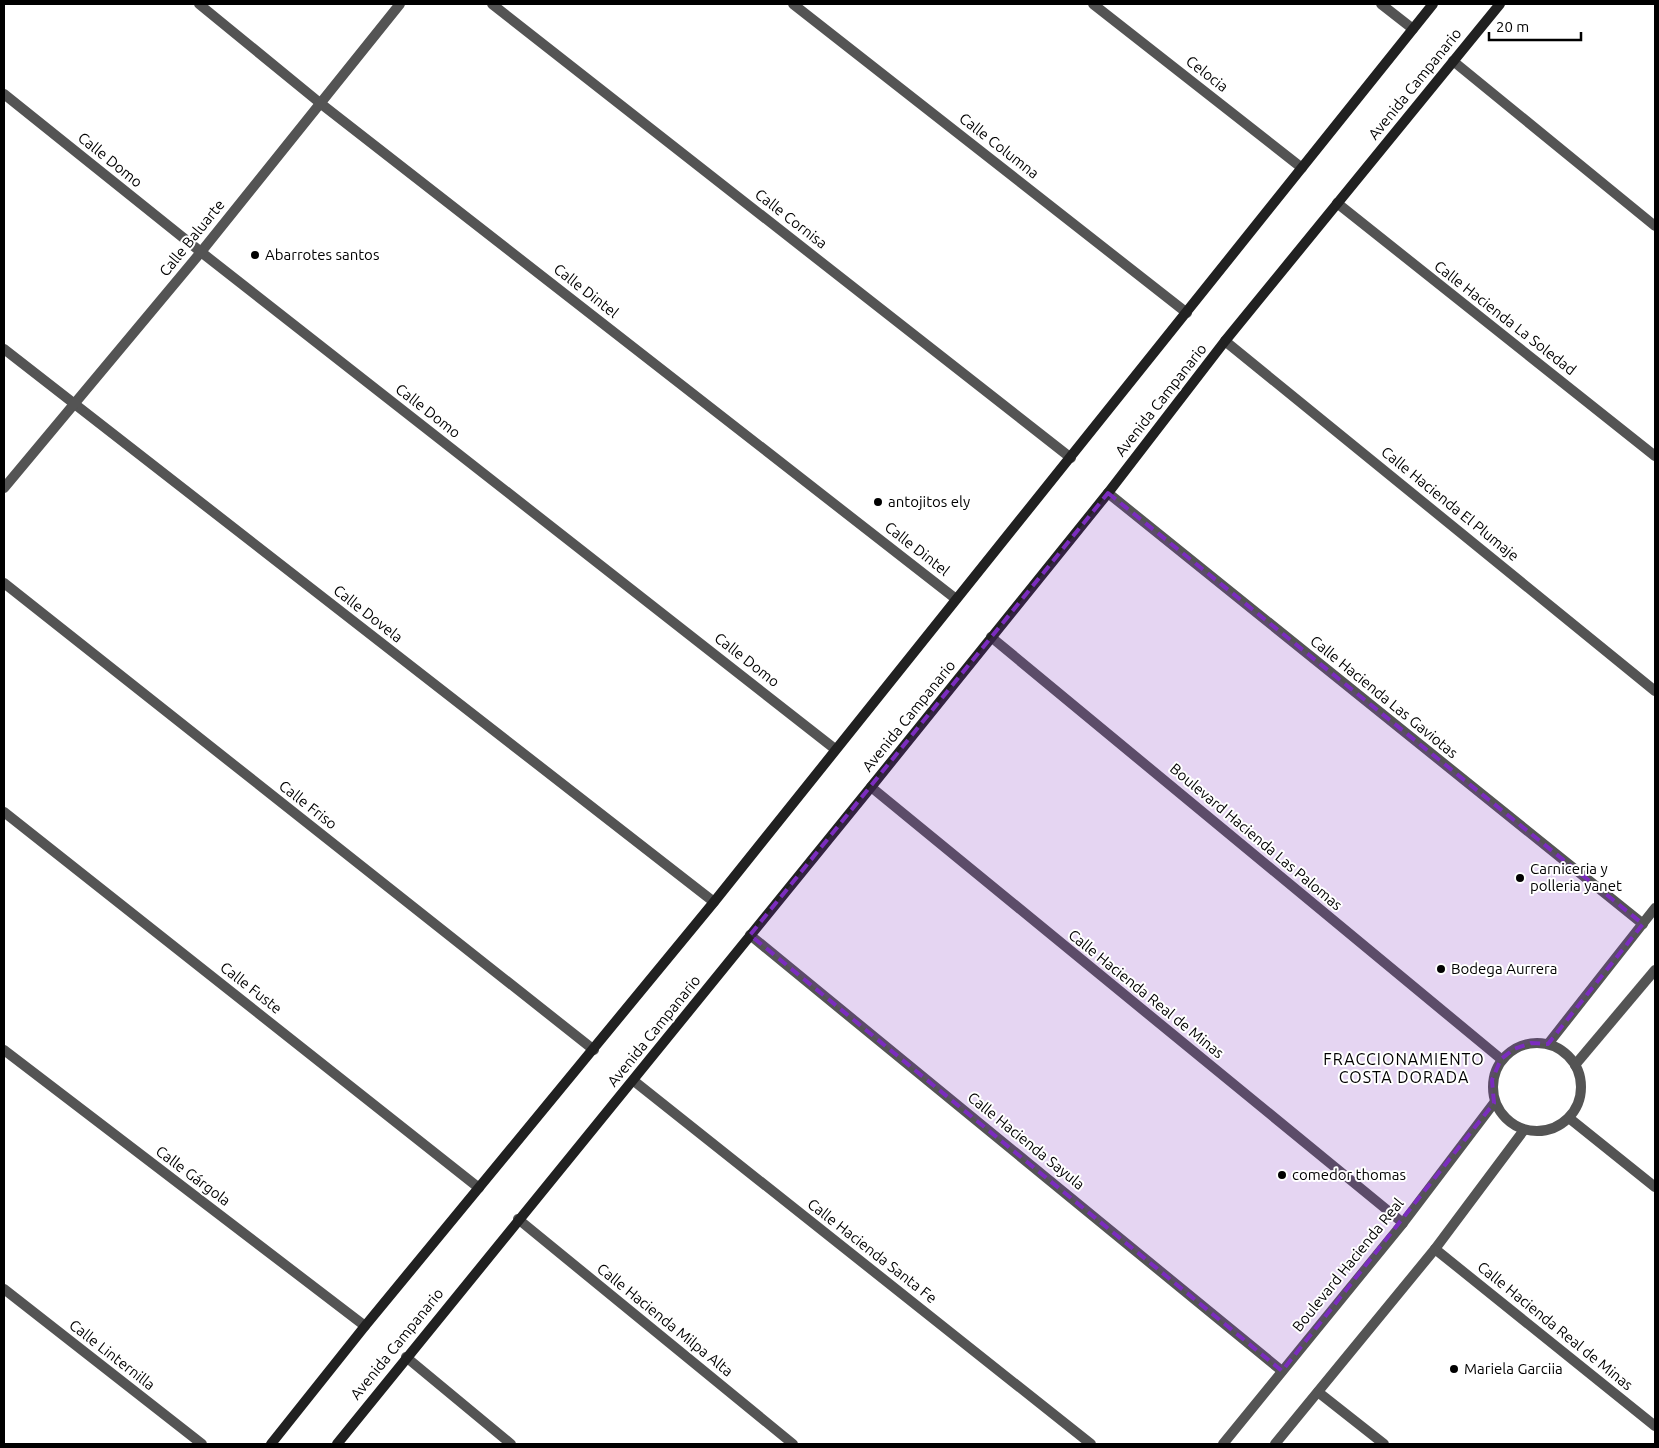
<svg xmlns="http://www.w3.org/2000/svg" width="1659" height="1448" viewBox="0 0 1659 1448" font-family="Ubuntu,sans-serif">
<rect width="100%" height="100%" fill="#fff"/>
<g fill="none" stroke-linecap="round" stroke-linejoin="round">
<!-- street -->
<g stroke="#545454" stroke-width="10">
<path d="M199,4L320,103L956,599"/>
<path d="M492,4L1071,458"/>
<path d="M793,4L1187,313"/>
<path d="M1093,4L1302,168"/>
<path d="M1381,4L1413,29"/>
<path d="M1453,61L1655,226"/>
<path d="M4,94L201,252L835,749"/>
<path d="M1337,203L1655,456"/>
<path d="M1225,341L1655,691"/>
<path d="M4,349L714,902"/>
<path d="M4,488L201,252L400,4"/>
<path d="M1108,493L1643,924"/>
<path d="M4,583L594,1050"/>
<path d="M991,637L1501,1059"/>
<path d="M871,787L1403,1223"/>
<path d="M4,812L479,1188"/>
<path d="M750,935L1282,1371"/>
<circle cx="1537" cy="1087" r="44"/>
<path d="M1548,1044L1655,908"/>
<path d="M4,1050L365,1326"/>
<path d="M1575,1065L1655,970"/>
<path d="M634,1081L1091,1444"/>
<path d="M1569,1118L1655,1187"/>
<path d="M518,1219L793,1444"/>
<path d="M1435,1249L1655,1426"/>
<path d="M4,1289L202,1444"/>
<path d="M406,1357L511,1444"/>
<path d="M1318,1392L1384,1444"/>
<path d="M1223,1444L1403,1223L1494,1103"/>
<path d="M1275,1444L1435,1249L1524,1130"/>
</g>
<!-- secondary -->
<g stroke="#212121" stroke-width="10">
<path d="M271,1444L365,1326L714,902L1433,4"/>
<path d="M337,1444L871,787L1108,493L1225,341L1500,4"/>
</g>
</g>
<!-- marked area -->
<path fill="#7b2cbf" fill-opacity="0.2" stroke="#7b2cbf" stroke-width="4" stroke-dasharray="10 6" stroke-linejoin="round" d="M1108,493L1643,924L1548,1044L1531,1043L1514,1049L1501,1059L1492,1080L1494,1103L1282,1371L750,935Z"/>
<!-- markers -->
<g fill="#000" stroke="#fff" stroke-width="2">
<circle cx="255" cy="255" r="5"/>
<circle cx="878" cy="502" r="5"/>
<circle cx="1520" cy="878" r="5"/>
<circle cx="1441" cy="969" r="5"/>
<circle cx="1282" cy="1175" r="5"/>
<circle cx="1454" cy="1369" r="5"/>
</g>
<g text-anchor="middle" stroke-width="4" stroke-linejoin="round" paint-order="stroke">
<!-- street labels -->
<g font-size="15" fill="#000" stroke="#fff">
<text transform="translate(1207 74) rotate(38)" y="5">Celocia</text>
<text transform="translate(1415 84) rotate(-51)" y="5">Avenida Campanario</text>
<text transform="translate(999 146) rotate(38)" y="5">Calle Columna</text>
<text transform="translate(110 160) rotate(39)" y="5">Calle Domo</text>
<text transform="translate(791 219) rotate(38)" y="5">Calle Cornisa</text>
<text transform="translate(192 238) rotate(-51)" y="5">Calle Baluarte</text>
<text transform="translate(586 291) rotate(38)" y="5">Calle Dintel</text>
<text transform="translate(1505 318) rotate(38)" y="5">Calle Hacienda La Soledad</text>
<text transform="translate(1161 400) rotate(-52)" y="5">Avenida Campanario</text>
<text transform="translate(428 411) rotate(38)" y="5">Calle Domo</text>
<text transform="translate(1450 504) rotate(39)" y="5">Calle Hacienda El Plumaje</text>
<text transform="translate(917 549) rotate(38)" y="5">Calle Dintel</text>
<text transform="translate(368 614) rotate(38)" y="5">Calle Dovela</text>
<text transform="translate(747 660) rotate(38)" y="5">Calle Domo</text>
<text transform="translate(1384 697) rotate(39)" y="5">Calle Hacienda Las Gaviotas</text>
<text transform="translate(909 716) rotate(-51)" y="5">Avenida Campanario</text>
<text transform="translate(308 805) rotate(38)" y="5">Calle Friso</text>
<text transform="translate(1256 837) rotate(40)" y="5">Boulevard Hacienda Las Palomas</text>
<text transform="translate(251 988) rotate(38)" y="5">Calle Fuste</text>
<text transform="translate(1146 994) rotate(39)" y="5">Calle Hacienda Real de Minas</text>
<text transform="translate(654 1031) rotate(-51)" y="5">Avenida Campanario</text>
<text transform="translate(1026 1141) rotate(39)" y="5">Calle Hacienda Sayula</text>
<text transform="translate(193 1176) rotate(37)" y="5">Calle Gárgola</text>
<text transform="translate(872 1251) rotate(38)" y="5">Calle Hacienda Santa Fe</text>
<text transform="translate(1348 1265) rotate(-51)" y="5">Boulevard Hacienda Real</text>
<text transform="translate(665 1320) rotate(39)" y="5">Calle Hacienda Milpa Alta</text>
<text transform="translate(1555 1326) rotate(39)" y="5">Calle Hacienda Real de Minas</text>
<text transform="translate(397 1344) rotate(-51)" y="5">Avenida Campanario</text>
<text transform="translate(112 1355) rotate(38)" y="5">Calle Linternilla</text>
</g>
<!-- poi labels -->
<g font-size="15" fill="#000" stroke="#fff" text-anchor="start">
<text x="265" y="260">Abarrotes santos</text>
<text x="888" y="507">antojitos ely</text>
<text x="1530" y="874">Carniceria y<tspan x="1530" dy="17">polleria yanet</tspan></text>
<text x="1451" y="974">Bodega Aurrera</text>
<text x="1292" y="1180">comedor thomas</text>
<text x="1464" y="1374">Mariela Garciia</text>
</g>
<!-- neighbourhood labels -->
<g font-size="16" letter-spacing="1" fill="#000" stroke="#fff">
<text x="1404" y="1065">FRACCIONAMIENTO<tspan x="1404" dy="18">COSTA DORADA</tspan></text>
</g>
</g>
<!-- border -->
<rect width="1659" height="1448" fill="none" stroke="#000000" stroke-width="10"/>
<!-- scale -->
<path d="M1489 32v8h92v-8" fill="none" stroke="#000000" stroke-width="2.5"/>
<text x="1496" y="32" font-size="15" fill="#000000" stroke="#ffffff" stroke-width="4" paint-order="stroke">20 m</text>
</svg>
